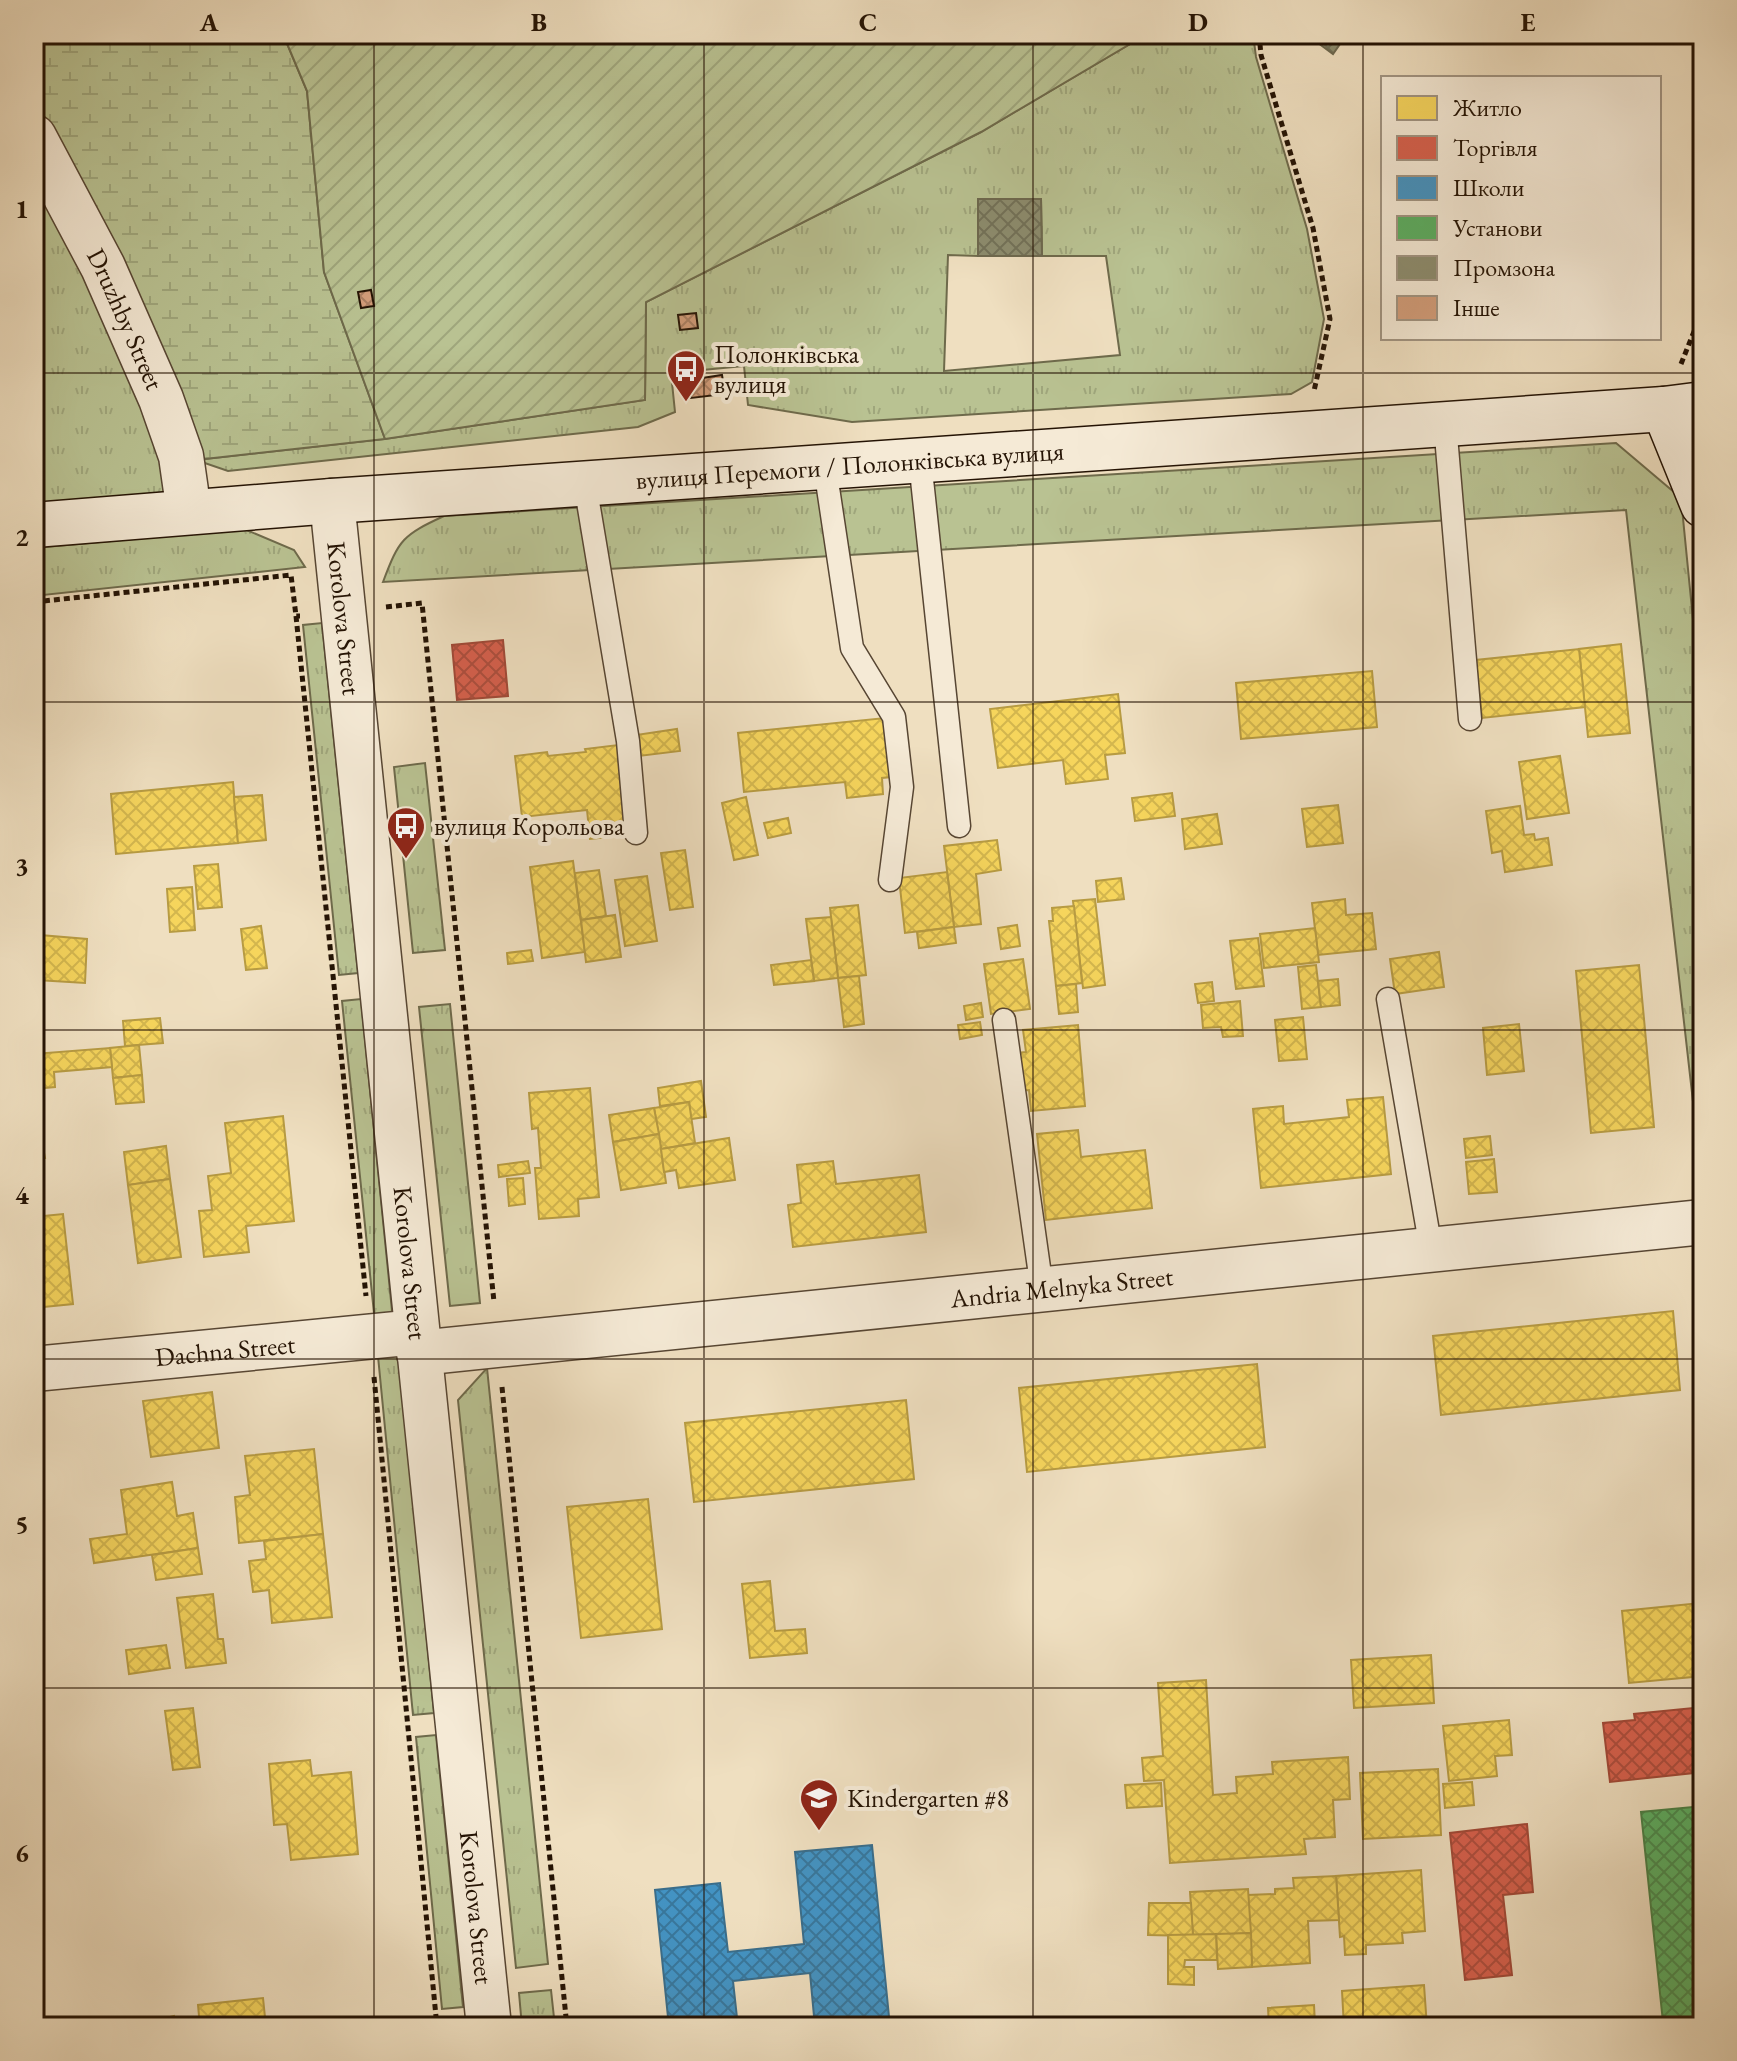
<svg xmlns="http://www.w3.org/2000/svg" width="1737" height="2061" viewBox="0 0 1737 2061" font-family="'EB Garamond',serif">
<defs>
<pattern id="grass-tufts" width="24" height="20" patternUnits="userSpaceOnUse" patternTransform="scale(2)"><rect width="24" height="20" fill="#b9c292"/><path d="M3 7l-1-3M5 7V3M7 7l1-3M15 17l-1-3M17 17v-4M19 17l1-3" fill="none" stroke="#9fa67c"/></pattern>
<pattern id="wetland-marsh" width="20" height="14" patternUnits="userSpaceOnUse" patternTransform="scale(2)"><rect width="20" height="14" fill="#b9c292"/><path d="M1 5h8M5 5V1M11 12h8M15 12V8" fill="none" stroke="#9fa67c"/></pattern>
<pattern id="garden-furrows" width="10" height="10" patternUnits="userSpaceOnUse" patternTransform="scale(2)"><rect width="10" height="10" fill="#b9c292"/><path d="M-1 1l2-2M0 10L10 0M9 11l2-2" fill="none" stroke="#9fa67c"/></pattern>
<pattern id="homes-cross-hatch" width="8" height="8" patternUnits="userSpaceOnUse" patternTransform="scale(2)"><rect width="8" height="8" fill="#f6d55c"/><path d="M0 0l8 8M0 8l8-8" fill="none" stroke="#d3b64e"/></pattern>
<pattern id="shops-cross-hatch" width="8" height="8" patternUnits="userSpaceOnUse" patternTransform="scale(2)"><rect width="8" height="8" fill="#d6604d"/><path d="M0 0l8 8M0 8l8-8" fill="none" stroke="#ad4e3e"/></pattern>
<pattern id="schools-cross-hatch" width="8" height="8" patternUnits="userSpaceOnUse" patternTransform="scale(2)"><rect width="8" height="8" fill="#4393c3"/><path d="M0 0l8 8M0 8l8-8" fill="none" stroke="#38779c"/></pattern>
<pattern id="public-cross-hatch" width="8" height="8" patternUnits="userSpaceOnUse" patternTransform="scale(2)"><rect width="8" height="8" fill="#5aae61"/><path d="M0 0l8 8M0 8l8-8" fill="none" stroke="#4a8c4e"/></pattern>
<pattern id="industry-cross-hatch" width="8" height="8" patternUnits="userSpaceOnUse" patternTransform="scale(2)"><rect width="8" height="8" fill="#8c8c6e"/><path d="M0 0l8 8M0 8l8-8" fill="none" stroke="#727158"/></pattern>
<pattern id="building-cross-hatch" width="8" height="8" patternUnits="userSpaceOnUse" patternTransform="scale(2)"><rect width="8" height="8" fill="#d39d7a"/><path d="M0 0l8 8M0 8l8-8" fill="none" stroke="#ab7f62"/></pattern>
</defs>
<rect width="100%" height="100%" fill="#efdfc0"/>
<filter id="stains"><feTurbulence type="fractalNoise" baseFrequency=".0025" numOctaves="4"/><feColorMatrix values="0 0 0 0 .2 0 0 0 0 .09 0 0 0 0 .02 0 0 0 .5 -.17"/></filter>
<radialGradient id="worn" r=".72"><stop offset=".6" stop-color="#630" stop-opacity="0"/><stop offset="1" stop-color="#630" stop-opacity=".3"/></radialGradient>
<!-- grass -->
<g fill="url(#grass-tufts)" stroke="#6e6a4b" stroke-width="2" fill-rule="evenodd">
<path d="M1147,34H1253L1256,57L1307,229L1324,319L1312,382L1291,394L852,422L748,405L744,366L671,373L675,412L638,427L228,471L196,460L385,439L645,400L646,302L981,132ZM978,199H1041L1042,256H1106L1120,355L944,371L948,255L978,256Z"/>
<path d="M34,174L91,270L162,444L168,493L34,503Z"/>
<path d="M1616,443L1681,498L1703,721V1190L1626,510L383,582C399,539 403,535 444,516Z"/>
<path d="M244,529L294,550L305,567L34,596V548Z"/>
<path d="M322,623L358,973L339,975L303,625Z"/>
<path d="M425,763L445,950L413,953L394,767Z"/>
<path d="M361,999L393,1321L375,1323L342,1001Z"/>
<path d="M450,1004L480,1303L450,1306L419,1007Z"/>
<path d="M398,1344L434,1713L413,1715L377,1346Z"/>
<path d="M487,1368L548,1964L516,1968L458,1400Z"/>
<path d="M436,1735L463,2007L442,2009L416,1737Z"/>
<path d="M551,1990L555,2027H522L519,1993Z"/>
</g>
<!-- wetland -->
<path fill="url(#wetland-marsh)" stroke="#6e6a4b" stroke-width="2" d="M34,34H283L307,91L324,272L385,439L196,460L113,260L34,112Z"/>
<!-- garden -->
<path fill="url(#garden-furrows)" stroke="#6e6a4b" stroke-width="2" d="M283,34H1147L981,132L646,302L645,400L385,439L324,272L307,91Z"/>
<!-- homes -->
<g fill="url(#homes-cross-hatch)" stroke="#b79b42" stroke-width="2">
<path d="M1621,644L1630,733L1588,737L1579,649Z"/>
<path d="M1579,649L1585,707L1482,718L1476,660Z"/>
<path d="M1372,671L1377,727L1241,739L1236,683Z"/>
<path d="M1118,694L1125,753L1105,755L1108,779L1066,784L1063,760L998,768L990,709Z"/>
<path d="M885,718L891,777L882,778L883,794L847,798L845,782L744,792L738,733Z"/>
<path d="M677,729L680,751L639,756L636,735Z"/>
<path d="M618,745L628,835L590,839L587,810L522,817L515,756L547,752L548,756L586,752L585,749Z"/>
<path d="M1560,756L1569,813L1527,819L1519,762Z"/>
<path d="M233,782L238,843L116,854L111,794Z"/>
<path d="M1172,793L1175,816L1135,821L1132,798Z"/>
<path d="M262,795L266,840L238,843L234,797Z"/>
<path d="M746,797L758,855L734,860L722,803Z"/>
<path d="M1338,805L1343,843L1307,847L1302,809Z"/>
<path d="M1520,806L1524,835L1534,834L1535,840L1548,838L1552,865L1505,872L1502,851L1492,853L1486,811Z"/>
<path d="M1217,814L1222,844L1185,849L1182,819Z"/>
<path d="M788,818L791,833L768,838L764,823Z"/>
<path d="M997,840L1001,870L976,874L981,924L954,927L944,846Z"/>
<path d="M685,850L693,907L670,910L661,853Z"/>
<path d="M573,861L585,952L542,958L530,867Z"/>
<path d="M218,864L222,907L198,909L194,866Z"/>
<path d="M599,870L606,916L581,920L575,873Z"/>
<path d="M947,872L954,927L905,933L899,878Z"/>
<path d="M647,876L657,941L625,946L615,880Z"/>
<path d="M1121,878L1124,899L1098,902L1096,881Z"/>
<path d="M192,887L195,930L170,932L167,889Z"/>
<path d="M1095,899L1105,985L1083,988L1073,901Z"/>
<path d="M1345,899L1346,915L1372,913L1376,949L1318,955L1312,903Z"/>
<path d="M858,905L866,975L838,978L830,908Z"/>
<path d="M1074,906L1082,983L1056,986L1049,921H1053L1052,908Z"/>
<path d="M615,915L621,957L586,962L581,920Z"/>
<path d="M831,917L838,978L814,981L806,919Z"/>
<path d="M1017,925L1020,946L1001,949L998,928Z"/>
<path d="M261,926L267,968L246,970L241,929Z"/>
<path d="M954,927L956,943L919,948L917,932Z"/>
<path d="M1315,928L1319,962L1264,968L1260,934Z"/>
<path d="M40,935L87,939L85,983L37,980Z"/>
<path d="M1258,938L1264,986L1236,989L1230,941Z"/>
<path d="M531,950L533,961L508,964L507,953Z"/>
<path d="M1439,952L1444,987L1395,994L1390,959Z"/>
<path d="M1023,959L1030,1009L991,1014L984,964Z"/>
<path d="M811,960L814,981L774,985L771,965Z"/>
<path d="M1316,965L1321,1007L1302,1009L1298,967Z"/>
<path d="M1639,965L1654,1127L1591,1133L1576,971Z"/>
<path d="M859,976L864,1024L844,1027L838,978Z"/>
<path d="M1338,979L1340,1005L1321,1007L1318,981Z"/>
<path d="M1212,982L1214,1001L1198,1003L1195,984Z"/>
<path d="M1076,984L1078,1012L1059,1014L1056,986Z"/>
<path d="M1240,1001L1243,1036L1223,1037L1221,1027L1203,1028L1201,1005Z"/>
<path d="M981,1003L983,1017L966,1020L964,1006Z"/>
<path d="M1303,1017L1307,1059L1279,1061L1275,1020Z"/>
<path d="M160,1018L163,1043L125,1046L123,1021Z"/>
<path d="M980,1022L982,1035L960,1039L958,1025Z"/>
<path d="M1519,1024L1524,1071L1487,1075L1483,1028Z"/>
<path d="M1078,1025L1085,1106L1031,1111L1029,1090L1019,1091L1016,1053L1026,1052L1023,1030Z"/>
<path d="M139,1045L142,1075L113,1078L110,1048Z"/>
<path d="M110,1048L112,1067L54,1072L55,1087L34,1089V1052V1054Z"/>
<path d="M142,1075L144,1102L116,1104L113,1078Z"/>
<path d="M701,1081L706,1117L691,1119L689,1102L660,1106L658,1088Z"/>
<path d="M590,1088L599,1197L578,1199L579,1216L539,1219L535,1168H541L538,1128L532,1129L529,1093Z"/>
<path d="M1383,1097L1391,1174L1261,1188L1253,1109L1283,1106L1284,1124L1349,1117L1347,1100Z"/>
<path d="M689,1102L695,1143L661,1149L654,1108Z"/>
<path d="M654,1108L659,1134L613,1142L609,1115Z"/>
<path d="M283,1116L294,1221L246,1226L249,1252L204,1257L199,1211L212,1210L208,1176L231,1173L225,1123Z"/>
<path d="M39,1127L45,1158L34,1160V1128Z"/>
<path d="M1078,1130L1081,1157L1145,1150L1152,1208L1046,1220L1037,1134Z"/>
<path d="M659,1134L666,1183L621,1190L613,1142Z"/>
<path d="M1490,1136L1492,1155L1466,1158L1464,1139Z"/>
<path d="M729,1138L735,1180L679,1188L676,1170L664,1172L661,1149Z"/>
<path d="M166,1146L170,1179L128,1185L124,1152Z"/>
<path d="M1494,1159L1497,1192L1469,1194L1466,1162Z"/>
<path d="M528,1161L530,1173L499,1177L498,1165Z"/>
<path d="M833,1161L836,1184L919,1175L926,1232L793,1247L788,1205L801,1203L797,1165Z"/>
<path d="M523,1178L525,1204L509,1206L507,1179Z"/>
<path d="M170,1179L181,1257L138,1263L128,1185Z"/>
<path d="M63,1214L73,1304L34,1308V1217Z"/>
<path d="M1673,1311L1680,1390L1441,1415L1433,1336Z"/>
<path d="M1257,1364L1265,1447L1027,1472L1019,1388Z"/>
<path d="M212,1392L219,1448L151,1457L143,1401Z"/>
<path d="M906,1400L914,1479L694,1502L685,1423Z"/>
<path d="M314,1449L323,1534L239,1543L235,1497L250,1495L245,1456Z"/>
<path d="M172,1482L177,1516L193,1513L198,1548L94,1563L90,1539L127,1534L121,1490Z"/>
<path d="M648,1499L662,1629L581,1638L567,1507Z"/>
<path d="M323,1534L332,1617L272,1623L269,1590L253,1592L249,1561L266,1559L264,1541Z"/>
<path d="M198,1548L202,1574L156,1580L152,1555Z"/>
<path d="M770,1581L775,1631L805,1629L807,1653L750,1658L742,1584Z"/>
<path d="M213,1594L218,1639H223L226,1663L186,1668L177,1598Z"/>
<path d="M1700,1603L1703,1676L1629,1683L1622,1611Z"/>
<path d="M166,1645L170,1668L129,1674L126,1650Z"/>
<path d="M1431,1655L1434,1703L1354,1708L1351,1660Z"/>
<path d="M1206,1680L1213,1795L1237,1793L1236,1777L1273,1774L1272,1762L1348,1757L1350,1799L1333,1800L1335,1837L1304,1839L1306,1854L1170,1863L1164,1780L1144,1781L1142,1758L1163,1756L1158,1683Z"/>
<path d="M193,1708L200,1767L173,1770L165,1711Z"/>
<path d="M1509,1720L1512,1755L1495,1756L1497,1776L1449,1781L1443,1726Z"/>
<path d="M310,1760L312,1776L351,1772L358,1854L291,1860L287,1824L274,1825L269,1764Z"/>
<path d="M1438,1769L1441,1835L1363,1839L1360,1773Z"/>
<path d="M1472,1782L1474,1805L1445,1808L1443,1784Z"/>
<path d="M1161,1783L1162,1806L1127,1808L1125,1785Z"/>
<path d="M1421,1870L1425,1931L1402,1933L1403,1943L1366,1945V1954L1345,1955L1344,1936L1340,1937L1336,1876Z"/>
<path d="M1336,1876L1339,1920L1308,1921L1310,1963L1252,1967L1248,1895L1275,1894V1889L1294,1888L1293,1878Z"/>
<path d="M1248,1889L1251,1933L1193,1936L1190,1892Z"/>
<path d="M1149,1903H1191L1193,1936L1148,1935Z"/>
<path d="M1251,1933L1252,1967L1218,1969L1216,1934Z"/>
<path d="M1216,1934L1217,1960H1185L1184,1967H1194V1985L1168,1984V1935Z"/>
<path d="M1424,1985L1427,2027H1344L1342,1991Z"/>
<path d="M263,1998L266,2027H200L198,2005Z"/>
<path d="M1314,2005L1315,2024L1340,2023V2027H1269L1268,2008Z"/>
<path d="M174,2016L177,2027H133V2026Z"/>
</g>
<!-- shops -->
<g fill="url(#shops-cross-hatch)" stroke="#a14937" stroke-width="2">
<path d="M503,640L508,696L457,700L452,645Z"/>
<path d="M1703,1707V1772L1610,1782L1603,1723L1635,1720L1634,1714Z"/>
<path d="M1527,1824L1533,1892L1503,1895L1512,1975L1465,1980L1450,1833Z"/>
</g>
<!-- schools -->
<path fill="url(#schools-cross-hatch)" stroke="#3a6d8a" stroke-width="2" d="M872,1845L890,2027H815L810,1973L733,1981L738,2027H669L655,1890L720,1883L728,1952L804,1944L795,1852Z"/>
<!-- public -->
<path fill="url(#public-cross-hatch)" stroke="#4a8045" stroke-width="2" d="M1703,1806V2018L1663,2022L1641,1812Z"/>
<!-- industry -->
<g fill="url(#industry-cross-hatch)" stroke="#6d684e" stroke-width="2">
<path d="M1306,34H1347L1333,54Z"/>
<path d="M978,199H1041L1042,256H978Z"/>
</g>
<!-- building -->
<g fill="url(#building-cross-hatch)" stroke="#241304" stroke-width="2">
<path d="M371,290L374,306L361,308L358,292Z"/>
<path d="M696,313L698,328L680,330L678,315Z"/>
<path d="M722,375L725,394L691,398L689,380Z"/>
</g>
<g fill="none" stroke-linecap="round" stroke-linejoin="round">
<!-- lane casing -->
<g stroke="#574633" stroke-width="25">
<g id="lane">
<path d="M1445,424L1470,719"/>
<path d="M920,461L959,826"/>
<path d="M825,468L852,648L894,717L902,787L890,880"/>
<path d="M585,484L628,741L636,833"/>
<path d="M1388,999L1431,1249"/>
<path d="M1004,1020L1042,1289"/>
</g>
</g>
<!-- street casing -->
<g stroke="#574633" stroke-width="47">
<g id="street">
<path id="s1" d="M34,137L103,267L161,399L181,456L189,512"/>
<path id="s2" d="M332,501L489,2027"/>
<path id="s3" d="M419,1353L1703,1222"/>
<path id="s4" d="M34,1369L417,1332"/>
</g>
</g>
<!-- secondary casing -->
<g stroke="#241304" stroke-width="47">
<g id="secondary">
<path d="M1664,409L1703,505"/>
<path id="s5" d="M34,525L332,501L1664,409L1703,404"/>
</g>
</g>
<!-- path -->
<g stroke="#241304" stroke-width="5" stroke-dasharray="6 4" stroke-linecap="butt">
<path d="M1259,34L1261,55L1313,228L1330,319L1314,391"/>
<path d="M1681,364L1703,309"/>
<path d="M34,602L291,575L296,616H300"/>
<path d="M386,607L422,603L494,1302"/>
<path d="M296,616L366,1296"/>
<path d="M374,1377L437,2027"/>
<path d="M502,1387L567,2027"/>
</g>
<!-- lane -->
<use href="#lane" stroke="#f5ead6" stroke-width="22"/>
<!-- street -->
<use href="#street" stroke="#f5ead6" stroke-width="44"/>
<!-- secondary -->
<use href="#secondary" stroke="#f5ead6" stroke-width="44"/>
</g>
<!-- grid -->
<path fill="none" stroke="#241304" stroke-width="2" stroke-opacity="0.55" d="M374,34V2027M704,34V2027M1033,34V2027M1363,34V2027M34,373H1703M34,702H1703M34,1030H1703M34,1359H1703M34,1688H1703"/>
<!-- icons -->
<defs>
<g id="bus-pin" transform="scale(2)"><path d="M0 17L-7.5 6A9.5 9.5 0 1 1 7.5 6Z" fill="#8f2418" stroke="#f5ead6"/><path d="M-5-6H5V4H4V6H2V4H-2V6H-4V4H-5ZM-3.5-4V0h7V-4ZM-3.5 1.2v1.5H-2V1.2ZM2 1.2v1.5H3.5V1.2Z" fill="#fff"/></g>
<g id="school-pin" transform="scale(2)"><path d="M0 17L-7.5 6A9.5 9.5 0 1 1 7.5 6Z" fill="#8f2418" stroke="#f5ead6"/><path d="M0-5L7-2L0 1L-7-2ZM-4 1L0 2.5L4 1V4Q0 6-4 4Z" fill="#fff"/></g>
</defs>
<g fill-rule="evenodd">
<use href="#bus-pin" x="686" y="369"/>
<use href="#bus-pin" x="406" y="826"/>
<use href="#school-pin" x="819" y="1798"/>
</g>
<g text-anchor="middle" stroke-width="8" stroke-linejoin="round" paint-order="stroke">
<!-- street labels -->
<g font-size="26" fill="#241304" stroke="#f5ead6">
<text dy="9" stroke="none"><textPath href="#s1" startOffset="204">Druzhby Street</textPath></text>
<text dy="9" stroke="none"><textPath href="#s5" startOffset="818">вулиця Перемоги / Полонківська вулиця</textPath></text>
<text dy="9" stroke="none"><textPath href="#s2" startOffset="118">Korolova Street</textPath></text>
<text dy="9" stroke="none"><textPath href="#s2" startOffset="766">Korolova Street</textPath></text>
<text dy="9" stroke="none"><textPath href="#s3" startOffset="646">Andria Melnyka Street</textPath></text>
<text dy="9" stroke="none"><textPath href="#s4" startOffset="192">Dachna Street</textPath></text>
<text dy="9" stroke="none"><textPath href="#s2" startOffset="1414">Korolova Street</textPath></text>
</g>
<!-- poi labels -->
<g font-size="26" fill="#241304" stroke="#f5ead6" text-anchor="start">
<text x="714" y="363">Полонківська<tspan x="714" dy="30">вулиця</tspan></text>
<text x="434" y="835">вулиця Корольова</text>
<text x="847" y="1807">Kindergarten #8</text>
</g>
</g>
<!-- margin -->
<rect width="1737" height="2061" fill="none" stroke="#efdfc0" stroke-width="88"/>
<!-- legend -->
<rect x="1381" y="76" width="280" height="264" fill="#f5ead6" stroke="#a19482" stroke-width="2"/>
<rect x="1397" y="96" width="40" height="24" fill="#f6d55c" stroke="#a19482" stroke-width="2"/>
<text x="1453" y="116" font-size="24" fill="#241304">Житло</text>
<rect x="1397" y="136" width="40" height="24" fill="#d6604d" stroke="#a19482" stroke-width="2"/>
<text x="1453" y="156" font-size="24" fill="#241304">Торгівля</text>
<rect x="1397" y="176" width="40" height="24" fill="#4393c3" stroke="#a19482" stroke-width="2"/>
<text x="1453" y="196" font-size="24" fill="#241304">Школи</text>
<rect x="1397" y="216" width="40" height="24" fill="#5aae61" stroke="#a19482" stroke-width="2"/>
<text x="1453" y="236" font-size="24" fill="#241304">Установи</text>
<rect x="1397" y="256" width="40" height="24" fill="#8c8c6e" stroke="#a19482" stroke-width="2"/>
<text x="1453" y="276" font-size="24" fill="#241304">Промзона</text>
<rect x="1397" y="296" width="40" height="24" fill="#d39d7a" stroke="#a19482" stroke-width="2"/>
<text x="1453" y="316" font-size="24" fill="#241304">Інше</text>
<rect x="44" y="44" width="1649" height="1973" fill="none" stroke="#241304" stroke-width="3"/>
<g font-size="26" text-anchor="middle" font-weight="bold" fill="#241304">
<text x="209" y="31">A</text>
<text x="539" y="31">B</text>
<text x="868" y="31">C</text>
<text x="1198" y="31">D</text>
<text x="1528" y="31">E</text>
<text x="22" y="218">1</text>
<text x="22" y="546">2</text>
<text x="22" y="875">3</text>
<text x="22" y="1204">4</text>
<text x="22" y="1533">5</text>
<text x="22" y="1862">6</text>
</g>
<rect width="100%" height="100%" filter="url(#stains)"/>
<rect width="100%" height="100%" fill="url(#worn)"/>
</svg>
